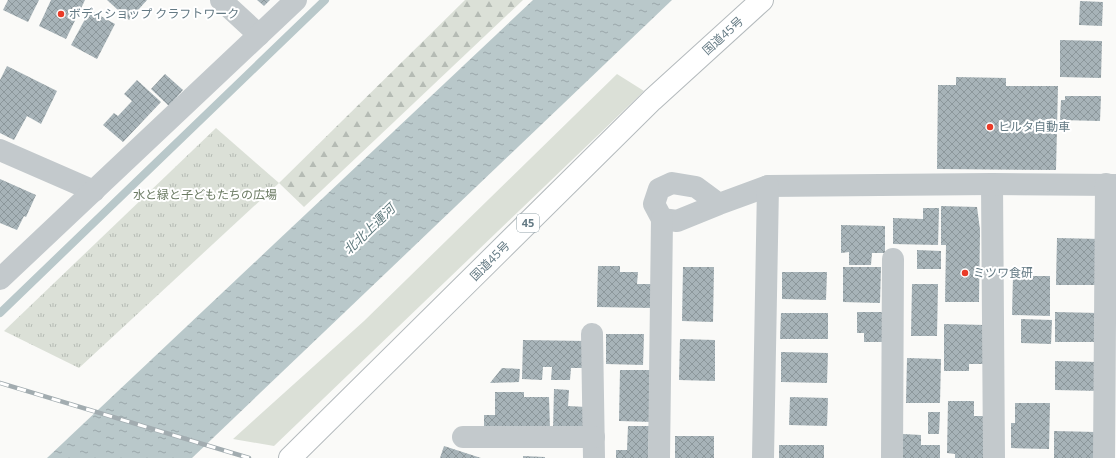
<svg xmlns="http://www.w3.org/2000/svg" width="1116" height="458" viewBox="0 0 1116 458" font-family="'Open Sans','Noto Sans JP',sans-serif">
<defs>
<pattern id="forest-firs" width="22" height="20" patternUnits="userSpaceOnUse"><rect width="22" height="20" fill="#dbe0d7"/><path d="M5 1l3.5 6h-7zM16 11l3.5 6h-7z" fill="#b5bbb4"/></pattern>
<pattern id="park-tufts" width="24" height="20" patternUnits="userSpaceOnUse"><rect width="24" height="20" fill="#dbe0d7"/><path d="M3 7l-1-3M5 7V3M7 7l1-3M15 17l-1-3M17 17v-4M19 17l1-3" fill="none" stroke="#b5bbb4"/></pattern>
<pattern id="water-ripples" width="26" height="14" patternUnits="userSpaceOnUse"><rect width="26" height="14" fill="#b9c8ca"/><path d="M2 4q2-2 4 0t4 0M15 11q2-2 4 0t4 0" fill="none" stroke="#9aa7aa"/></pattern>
<pattern id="building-cross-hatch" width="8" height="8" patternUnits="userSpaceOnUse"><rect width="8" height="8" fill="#a7b3b8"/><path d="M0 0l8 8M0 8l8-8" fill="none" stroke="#8c979b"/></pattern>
</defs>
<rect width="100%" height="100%" fill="#fafaf8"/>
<!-- green -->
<path fill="#dbe0d7" d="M617,74L644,91L274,446L233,439L364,321Z"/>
<!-- forest -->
<path fill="url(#forest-firs)" d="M465,0H523L304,207L279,183Z"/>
<!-- park -->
<path fill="url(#park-tufts)" d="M216,128L279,183L79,368L4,331Z"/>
<!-- water -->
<path fill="url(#water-ripples)" d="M533,0H672L192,458H47Z"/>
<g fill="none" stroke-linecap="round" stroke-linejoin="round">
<!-- stream -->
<path stroke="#b9c8ca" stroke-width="8" d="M0,313L325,0"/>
</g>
<!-- building -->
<g fill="url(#building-cross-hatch)">
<path d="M8,0H39L28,22L3,10Z"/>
<path d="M51,0H85L66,39L39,26Z"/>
<path d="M107,0H147L129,20Z"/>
<path d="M257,0H270L264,6Z"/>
<path d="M1080,1L1103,2L1102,26L1079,25Z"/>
<path d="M90,10L115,24L97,59L71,45Z"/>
<path d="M1060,40L1102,41L1101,78L1060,77Z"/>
<path d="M7,66L57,91L41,124L27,116L14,140L0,133V80Z"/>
<path d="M165,74L183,90L169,106L151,89Z"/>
<path d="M956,77L1006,78V86H1058L1056,170L937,169L938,85H956Z"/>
<path d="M137,80L161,102L123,142L103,125L114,113L118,116L132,101L124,94Z"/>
<path d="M1065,96H1101L1100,121L1060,120L1061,100H1065Z"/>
<path d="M0,179L36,195L26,217L24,216L17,230L0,223Z"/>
<path d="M941,206L977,207L980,230L979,302H945L946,245H941Z"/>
<path d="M923,208H939L938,245L893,244V218L923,219Z"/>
<path d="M841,225L885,226V253H872L871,265H849V252L841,253Z"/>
<path d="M1057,238L1101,239L1100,285H1056Z"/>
<path d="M917,250L941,251V269H917Z"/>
<path d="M598,266H620V272H638L637,284H654L653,308L597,307Z"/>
<path d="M683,267H714L713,322L682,321Z"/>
<path d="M843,267H881L880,303L843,302Z"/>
<path d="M782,272H827L826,300L782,299Z"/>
<path d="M1013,276H1050V316L1012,315Z"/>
<path d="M912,284H938L937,336H911Z"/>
<path d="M857,312H882V342H864V333H857Z"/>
<path d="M1055,312L1099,313L1098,342H1055Z"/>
<path d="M781,313H828V339H780Z"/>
<path d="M1021,319L1052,320L1051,344L1021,343Z"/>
<path d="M944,324L985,325L984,364H969V371H944Z"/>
<path d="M606,334H644L643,365L606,364Z"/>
<path d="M680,339L715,340V381L679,380Z"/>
<path d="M523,340L587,341L586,368H571L570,380H551L552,367H543L542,380L522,379Z"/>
<path d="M781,352L828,353L827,383L781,382Z"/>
<path d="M907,358L941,359L940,403H906Z"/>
<path d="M1055,361L1099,362V391L1055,390Z"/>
<path d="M502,368L520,369L519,382L490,383Z"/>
<path d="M620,370H654L653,422L619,421Z"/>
<path d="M554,389L569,390L568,406L586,407V430H553Z"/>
<path d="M495,392H524V397H549L550,429H484V415H495Z"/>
<path d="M790,397L828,398L827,426L789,425Z"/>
<path d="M948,401H974V416H986L985,458H955V454L947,453Z"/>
<path d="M1015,403H1050L1049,449L1011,448V423H1015Z"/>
<path d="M928,412H940L939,434H928Z"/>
<path d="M628,426H649L648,458H616V450H627Z"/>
<path d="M1054,431L1096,432V458H1054Z"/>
<path d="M903,434L921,435V445H940V458H902Z"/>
<rect x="675" y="436" width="39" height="22"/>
<rect x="779" y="445" width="45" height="13"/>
<path d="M444,446L481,458H440Z"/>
<path d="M523,456L545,457V458H523Z"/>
</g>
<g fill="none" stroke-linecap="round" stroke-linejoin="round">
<!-- highway casing -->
<g stroke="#b4babd" stroke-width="24">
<path id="highway" d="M290,458L652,100L762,0"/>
</g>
<!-- street -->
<g stroke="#c3c9cc" stroke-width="22">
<path d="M221,0L259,35"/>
<path d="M0,150L94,191"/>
<path d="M992,184L994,458"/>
<path d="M719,204L696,187L672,183L659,189L654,204L662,219L677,221L719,204L768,186L992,184L1116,185"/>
<path d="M0,279L296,0"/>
<path d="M592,334L594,458"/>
<path d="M463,437H594"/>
<path d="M659,458L662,219"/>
<path d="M763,458L768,186"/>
<path d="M892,458L893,259"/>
<path d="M1104,458L1106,184"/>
</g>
<!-- highway -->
<use href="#highway" stroke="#fff" stroke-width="22"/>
<!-- rail casing -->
<g stroke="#a2acb0" stroke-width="4.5">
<path id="rail" d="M0,383L249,458"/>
</g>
<!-- rail -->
<use href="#rail" stroke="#fff" stroke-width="3" stroke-dasharray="9" stroke-linecap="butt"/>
</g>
<!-- markers -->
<g fill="#ea3b28" stroke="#fff" stroke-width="1.5">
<circle cx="61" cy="14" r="4"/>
<circle cx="990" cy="127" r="4"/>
<circle cx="965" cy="273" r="4"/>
</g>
<g text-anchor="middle" stroke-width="4" stroke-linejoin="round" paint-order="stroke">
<!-- shield labels -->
<rect fill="#fff" stroke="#92a2a9" stroke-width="1" x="517" y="214" width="22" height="18" rx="3"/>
<g font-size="11" font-weight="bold" fill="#647a84">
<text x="528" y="227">45</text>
</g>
<!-- poi labels -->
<g font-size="12" fill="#647a84" stroke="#fff" text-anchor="start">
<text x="69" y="18">ボディショップ クラフトワーク</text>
<text x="998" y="131">ヒルタ自動車</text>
<text x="973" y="277">ミツワ食研</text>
</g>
<!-- street labels -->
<g font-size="12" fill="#647a84" stroke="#fff">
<text transform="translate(723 36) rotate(-42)" y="4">国道45号</text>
<text transform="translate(490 261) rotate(-45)" y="4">国道45号</text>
</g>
<!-- park labels -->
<g font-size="12" fill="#6b7b63" stroke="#fff">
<text x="205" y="199">水と緑と子どもたちの広場</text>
</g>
<!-- water labels -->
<g font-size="13" font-style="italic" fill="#5f797d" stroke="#fff">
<text transform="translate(369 229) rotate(-44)" y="5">北北上運河</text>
</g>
</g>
</svg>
